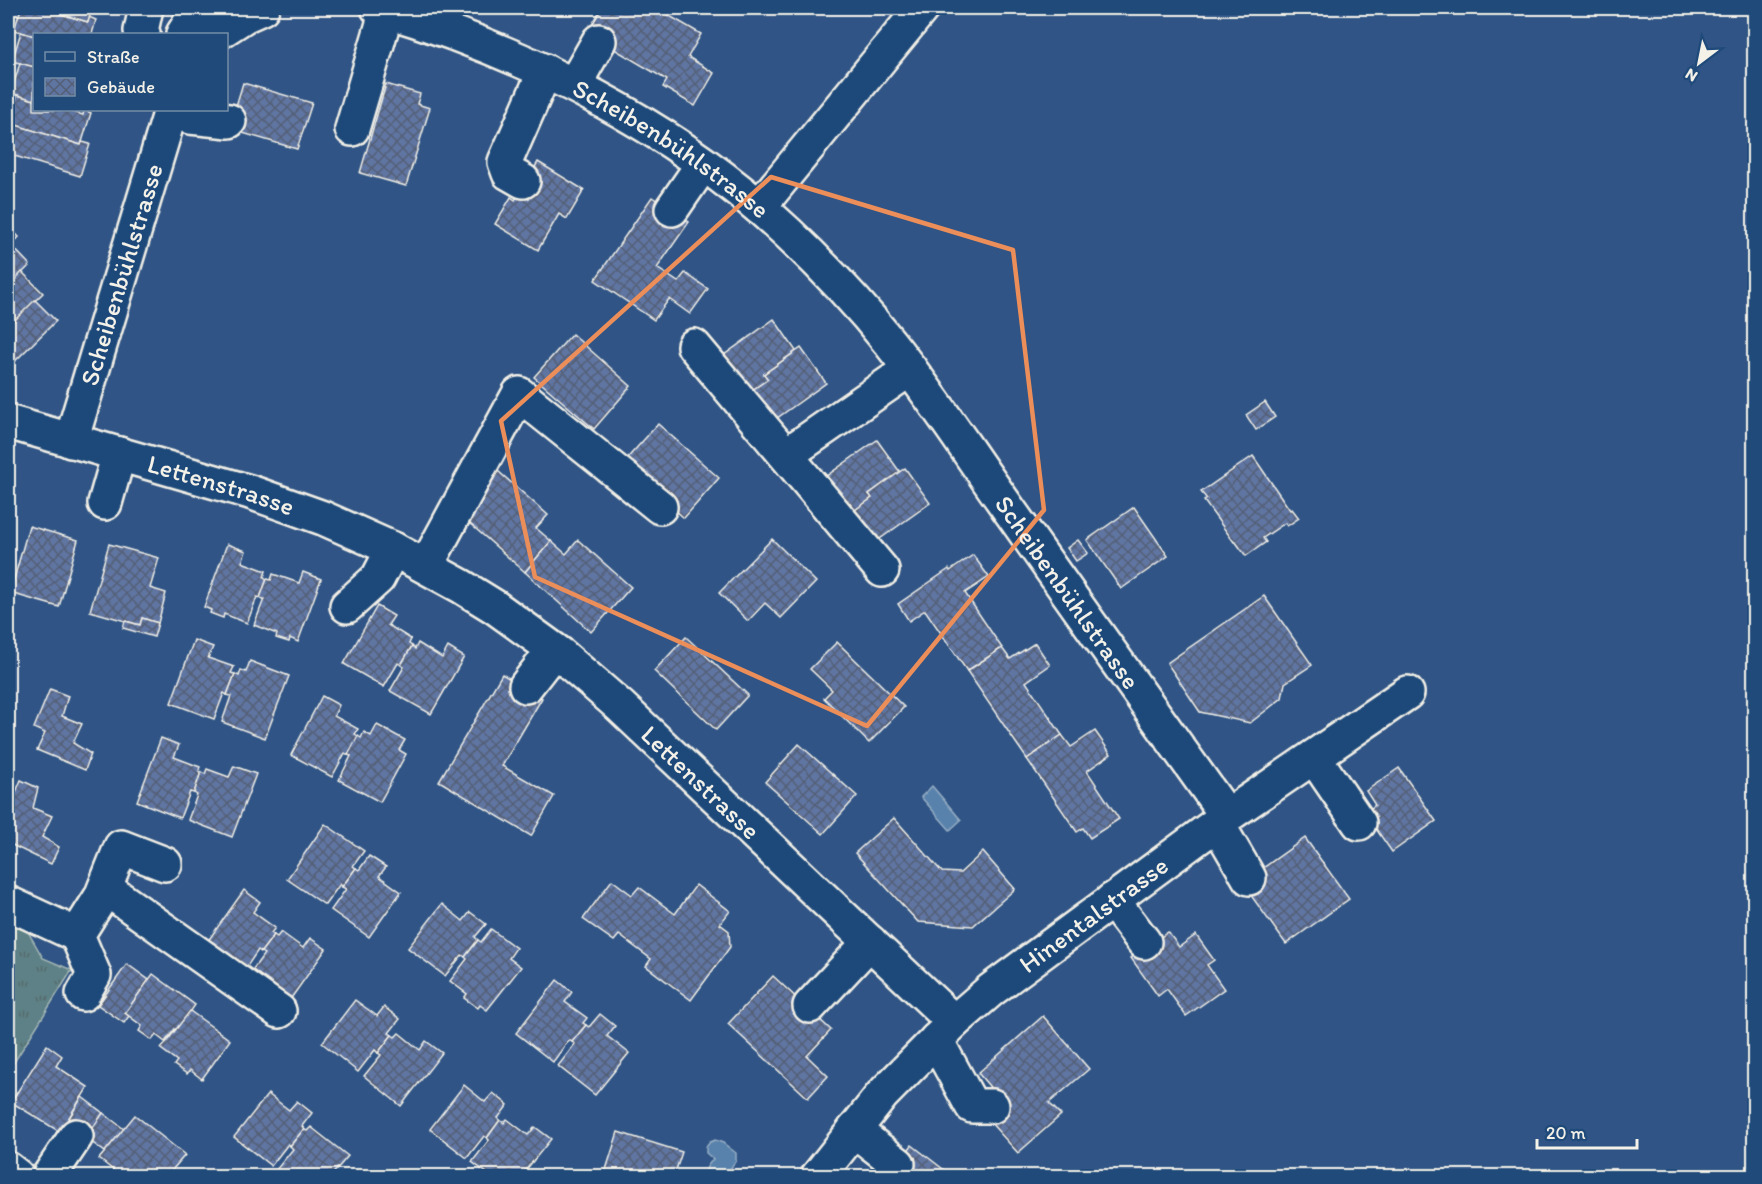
<svg xmlns="http://www.w3.org/2000/svg" width="1762" height="1184" viewBox="0 0 1762 1184" font-family="Itim,sans-serif">
<defs>
<pattern id="grass-tufts" width="24" height="20" patternUnits="userSpaceOnUse" patternTransform="scale(1.5)"><rect width="24" height="20" fill="#5d8186"/><path d="M3 7l-1-3M5 7V3M7 7l1-3M15 17l-1-3M17 17v-4M19 17l1-3" fill="none" stroke="#556a6c"/></pattern>
<pattern id="building-cross-hatch" width="8" height="8" patternUnits="userSpaceOnUse" patternTransform="scale(1.5)"><rect width="8" height="8" fill="#5e75a2"/><path d="M0 0l8 8M0 8l8-8" fill="none" stroke="#545e74"/></pattern>
</defs>
<rect width="100%" height="100%" fill="#2f5485"/>
<filter id="ink" filterUnits="userSpaceOnUse"><feTurbulence type="fractalNoise" baseFrequency=".0167" numOctaves="2"/><feDisplacementMap in="SourceGraphic" scale="12" xChannelSelector="R" yChannelSelector="G"/><feConvolveMatrix kernelMatrix="1 2 1 2 8 2 1 2 1" color-interpolation-filters="sRGB"/></filter>
<g filter="url(#ink)">
<!-- grass -->
<path fill="url(#grass-tufts)" stroke="#a8b9b7" stroke-width="1.5" d="M8,922L27,930L43,958L72,970L8,1072Z"/>
<!-- water -->
<g fill="#5982ac" stroke="#97aec4" stroke-width="1.5">
<path d="M932,786L961,820L950,830L921,797Z"/>
<path d="M715,1140L723,1143L736,1153V1160L726,1176H707C704,1169 708,1165 713,1159L706,1153V1147L710,1142Z"/>
</g>
<!-- building -->
<g fill="url(#building-cross-hatch)" stroke="#f4f1e8" stroke-width="1.5">
<path d="M21,8H41L88,22L89,17L96,20L92,34H34V36L14,30Z"/>
<path d="M41,8H92L88,22Z"/>
<path d="M602,8H656L701,34L688,57L714,73L695,106L663,87L667,80L587,33Z"/>
<path d="M21,32L34,36V67L12,61Z"/>
<path d="M20,63L34,67V100L11,93Z"/>
<path d="M243,83L312,103L297,149L229,129Z"/>
<path d="M386,84L420,94L417,104L430,108L406,186L360,173Z"/>
<path d="M17,95L34,100V110H66L83,115L84,110L91,113L81,145L9,123Z"/>
<path d="M16,125L81,145L82,142L90,144L80,176L8,154Z"/>
<path d="M538,162L584,190L567,219L559,214L538,250L495,224L511,197L515,200Z"/>
<path d="M652,197L689,222L657,268L678,282L685,273L708,289L690,314L669,299L654,320L595,280Z"/>
<path d="M8,226L19,237L8,249Z"/>
<path d="M11,245L30,265L8,287V249Z"/>
<path d="M22,272L43,293L8,327V287Z"/>
<path d="M35,300L56,321L9,367L8,327Z"/>
<path d="M774,319L796,351L764,374L768,379L746,395L720,358Z"/>
<path d="M572,334L631,386L594,429L534,377Z"/>
<path d="M801,348L826,383L773,421L751,391L768,379L764,374Z"/>
<path d="M1265,402L1275,417L1256,430L1246,415Z"/>
<path d="M658,424L719,478L684,518L623,463Z"/>
<path d="M877,440L900,472L869,494L872,498L850,514L825,477Z"/>
<path d="M1253,456L1290,510L1292,509L1299,518L1287,526L1285,523L1263,538L1266,542L1246,556L1235,541L1234,542L1204,501L1207,499L1201,492Z"/>
<path d="M905,468L930,503L877,541L855,510L872,498L869,494Z"/>
<path d="M498,471L548,515L536,528L551,541L525,572L460,515Z"/>
<path d="M1134,507L1168,556L1121,589L1087,540Z"/>
<path d="M29,526L78,540L59,607L10,593Z"/>
<path d="M772,539L816,582L781,618L765,603L748,621L719,593Z"/>
<path d="M578,540L631,587L591,632L525,572L551,541L566,554Z"/>
<path d="M1078,540L1088,553L1076,561L1067,548Z"/>
<path d="M109,544L159,558L150,588L166,593L158,623L142,618L140,625L90,611Z"/>
<path d="M227,544L246,551L242,562L266,571L264,577L267,579L260,598L257,597L247,623L224,614L223,618L210,613L211,610L204,607Z"/>
<path d="M973,555L989,577L965,593L1002,648L967,671L925,610L909,621L898,604L949,569L950,571Z"/>
<path d="M303,572L321,579L298,642L290,638L289,642L276,638L277,634L254,625L264,599L260,598L267,579L271,580L273,574L299,583Z"/>
<path d="M1264,596L1312,665L1285,683L1282,698L1250,723L1200,712L1167,663Z"/>
<path d="M377,606L394,616L388,625L411,639L409,644L412,646L401,665L398,663L384,687L344,664Z"/>
<path d="M142,618L158,623L154,637L123,628L125,621L140,625Z"/>
<path d="M686,637L748,695L716,730L654,671Z"/>
<path d="M194,640L213,647L208,658L234,667L231,673L235,674L227,695L224,693L214,719L171,703Z"/>
<path d="M837,642L904,707L869,743L824,698L832,690L810,669Z"/>
<path d="M418,643L442,658L448,647L464,657L431,714L390,691L404,667L401,665L412,646L415,649Z"/>
<path d="M1035,643L1050,665L1026,682L1062,735L1027,759L967,671L1002,648L1010,659Z"/>
<path d="M250,661L289,676L265,738L222,722L231,696L227,695L235,674L239,676L241,670L246,672Z"/>
<path d="M502,674L542,698L502,766L554,796L531,836L439,781Z"/>
<path d="M50,689L68,696L62,716L82,724L73,743L91,754L85,770L37,750L45,733L34,728Z"/>
<path d="M322,696L339,705L334,716L358,729L355,734L358,736L348,755L345,753L332,777L291,755Z"/>
<path d="M8,719L14,723L8,738Z"/>
<path d="M377,725L405,740L399,750L406,754L380,802L339,780L351,756L348,755L358,736L361,738L364,732L371,736Z"/>
<path d="M1095,731L1111,754L1087,771L1119,819L1090,838L1083,828L1077,832L1027,759L1062,735L1071,747Z"/>
<path d="M161,738L179,745L174,757L200,767L199,771L201,772L194,793L190,792L180,818L137,801Z"/>
<path d="M799,744L857,796L823,834L765,782Z"/>
<path d="M234,766L256,774L232,837L188,820L197,795L194,793L201,772L205,774L207,769L229,777Z"/>
<path d="M1399,768L1436,821L1392,852L1365,813L1375,805L1366,791Z"/>
<path d="M21,780L38,788L33,808L52,816L42,837L59,847L51,864L8,843V811Z"/>
<path d="M894,818L942,872L960,873L983,852L1015,889L973,926L918,922L855,853Z"/>
<path d="M325,824L364,851L353,866L356,868L342,887L340,884L325,905L287,879Z"/>
<path d="M1305,838L1349,899L1286,944L1242,883Z"/>
<path d="M369,856L386,867L379,876L401,892L369,937L331,910L346,889L342,887L356,868L359,870Z"/>
<path d="M612,880L632,895L639,887L675,914L696,885L730,911L720,924L729,931L730,947L691,1000L646,966L651,959L619,935L614,941L583,919Z"/>
<path d="M244,890L260,902L253,912L275,928L271,933L274,935L261,952L258,950L243,972L205,945Z"/>
<path d="M442,904L463,921L470,912L486,924L475,937L478,940L465,957L462,955L445,976L408,948Z"/>
<path d="M491,929L516,948L509,958L521,967L487,1010L480,1005L478,1008L464,998L467,994L450,981L467,959L465,957L478,940L481,942Z"/>
<path d="M281,932L303,948L310,938L326,949L287,1004L248,976L264,954L261,952L274,935L277,937Z"/>
<path d="M1168,932L1179,947L1196,935L1214,960L1207,965L1224,989L1186,1016L1167,989L1158,996L1131,958Z"/>
<path d="M127,964L149,980L125,1013L129,1016L124,1023L98,1005Z"/>
<path d="M153,974L195,1005L177,1031L175,1029L165,1042L156,1035L152,1040L139,1031L142,1026L125,1013Z"/>
<path d="M773,976L831,1030L807,1056L828,1076L808,1098L728,1024Z"/>
<path d="M557,980L572,992L565,1002L587,1018L583,1023L586,1025L572,1042L569,1040L553,1062L516,1033Z"/>
<path d="M355,1000L377,1016L384,1007L400,1019L389,1033L392,1035L378,1053L375,1050L358,1072L322,1043Z"/>
<path d="M190,1011L230,1040L202,1079L190,1070L187,1074L174,1065L177,1061L161,1049Z"/>
<path d="M600,1014L615,1026L607,1036L629,1053L595,1095L558,1066L575,1044L572,1042L586,1025L589,1027Z"/>
<path d="M1043,1016L1089,1069L1049,1103L1061,1115L1018,1153L990,1122L1007,1107L978,1073Z"/>
<path d="M399,1033L420,1050L426,1041L442,1053L401,1106L364,1076L381,1055L378,1053L392,1035L395,1037Z"/>
<path d="M47,1045L62,1056L56,1066L88,1087L60,1132L11,1102Z"/>
<path d="M464,1085L485,1102L493,1093L508,1105L498,1118L500,1120L487,1138L484,1136L467,1158L430,1129Z"/>
<path d="M268,1094L289,1110L297,1101L312,1113L302,1126L304,1129L290,1146L288,1144L271,1166L234,1137Z"/>
<path d="M82,1097L103,1113L86,1138L66,1123Z"/>
<path d="M103,1113L124,1129L105,1152L86,1138Z"/>
<path d="M135,1115L185,1155L167,1176H121L99,1159Z"/>
<path d="M507,1119L528,1135L535,1127L551,1139L521,1176H491L472,1162L489,1140L487,1138L500,1120L504,1123Z"/>
<path d="M311,1127L348,1156L331,1176H284L276,1170L293,1149L290,1146L304,1129L307,1131Z"/>
<path d="M618,1132L682,1152L674,1176H604Z"/>
<path d="M912,1145L952,1176H888Z"/>
</g>
<g fill="none" stroke-linecap="round" stroke-linejoin="round">
<!-- minor casing -->
<g stroke="#f4f1e8" stroke-width="38">
<g id="minor">
<path id="s1" d="M378,8C527,53 673,125 788,233C824,267 859,304 890,343C933,397 970,455 1010,511C1082,613 1154,714 1227,816"/>
<path d="M143,34L141,31L146,8"/>
<path d="M183,34L190,23L206,8"/>
<path d="M216,34L244,16L262,8"/>
<path d="M574,85L599,41"/>
<path d="M171,111L190,117L229,121"/>
<path d="M352,129L387,10"/>
<path d="M523,181L509,173L505,162L545,71"/>
<path d="M759,207L922,8"/>
<path d="M672,209L703,164"/>
<path d="M694,346L882,570"/>
<path id="s2" d="M8,422L250,492L323,518L393,549L461,586L495,607L560,654L620,706L954,1022"/>
<path id="s3" d="M71,441L171,110"/>
<path d="M786,455L910,369"/>
<path d="M105,503L119,454"/>
<path d="M426,566L519,394L660,507"/>
<path d="M347,606L378,578L393,549"/>
<path d="M526,686L554,650"/>
<path d="M1314,757L1359,823"/>
<path d="M1217,823L1249,878"/>
<path d="M105,888L279,1011"/>
<path d="M1112,900L1144,942"/>
<path d="M8,903L77,935"/>
<path d="M83,994L94,975L77,935L101,897L121,847L165,864"/>
<path d="M810,1006L870,942"/>
<path d="M936,1040L972,1106H992"/>
<path d="M854,1130L898,1164"/>
<path d="M8,1169L17,1176"/>
<path d="M49,1176L76,1136"/>
<path id="s4" d="M818,1176L882,1095L954,1022L991,990L1227,816L1407,693"/>
</g>
</g>
<!-- minor -->
<use href="#minor" stroke="#1f4a7a" stroke-width="33"/>
</g>
</g>
<!-- marked area -->
<path fill="none" stroke="#ec8e59" stroke-width="4.5" stroke-linejoin="round" d="M771,177L1013,250L1044,510L867,726L535,577L501,421Z"/>
<g text-anchor="middle" stroke-width="6" stroke-linejoin="round" paint-order="stroke">
<!-- street labels -->
<g font-size="26" fill="#f4f1e8" stroke="#1f4a7a">
<text dy="9" stroke="none"><textPath href="#s1" startOffset="327">Scheibenbühlstrasse</textPath></text>
<text dy="9" stroke="none"><textPath href="#s3" startOffset="174">Scheibenbühlstrasse</textPath></text>
<text dy="9" stroke="none"><textPath href="#s2" startOffset="222">Lettenstrasse</textPath></text>
<text dy="9" stroke="none"><textPath href="#s1" startOffset="928">Scheibenbühlstrasse</textPath></text>
<text dy="9" stroke="none"><textPath href="#s2" startOffset="794">Lettenstrasse</textPath></text>
<text dy="9" stroke="none"><textPath href="#s4" startOffset="382">Hinentalstrasse</textPath></text>
</g>
</g>
<!-- margin -->
<rect width="1762" height="1184" fill="none" stroke="#1f4a7a" stroke-width="30"/>
<rect x="15" y="15" width="1732" height="1154" fill="none" stroke="#f4f1e8" stroke-width="2" filter="url(#ink)"/>
<!-- legend -->
<rect x="33" y="33" width="195" height="78" fill="#1f4a7a" stroke="#748da6" stroke-width="1.5"/>
<rect x="45" y="52" width="30" height="9" fill="#1f4a7a" stroke="#748da6" stroke-width="1.5"/>
<text x="87" y="63" font-size="18" fill="#f4f1e8">Straße</text>
<rect x="45" y="78" width="30" height="18" fill="url(#building-cross-hatch)" stroke="#748da6" stroke-width="1.5"/>
<text x="87" y="93" font-size="18" fill="#f4f1e8">Gebäude</text>
<!-- north arrow -->
<g transform="translate(1699 63) rotate(212)" stroke="#1f4a7a" stroke-width="4.5" paint-order="stroke">
<path d="M0-4.5L10 22L0 15L-10 22Z" fill="#f4f1e8"/>
<text y="-9" font-size="16" font-weight="bold" text-anchor="middle" fill="#f4f1e8">N</text>
</g>
<!-- scale -->
<path d="M1537 1139v9h100v-9" fill="none" stroke="#f4f1e8" stroke-width="3"/>
<text x="1546" y="1139" font-size="18" fill="#f4f1e8" stroke="#1f4a7a" stroke-width="4.5" paint-order="stroke">20 m</text>
</svg>
